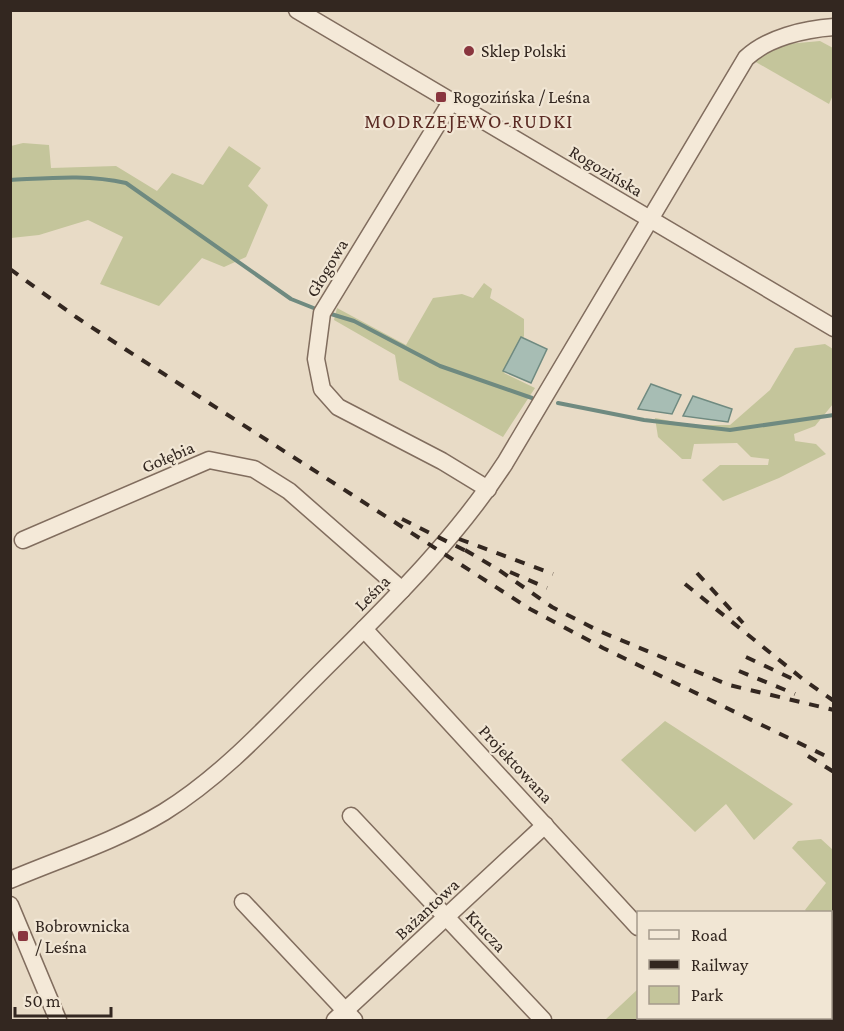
<svg xmlns="http://www.w3.org/2000/svg" width="844" height="1031" viewBox="0 0 844 1031" font-family="'Crimson Pro',serif">
<rect width="100%" height="100%" fill="#e8dbc6"/>
<!-- green -->
<g fill="#c4c59b">
<path d="M820,41L833,48V95L829,104L754,61L764,50L787,44Z"/>
<path d="M23,143L49,145L51,168L116,166L157,191L172,173L203,185L229,146L261,168L248,186L268,205L246,257L224,267L202,258L159,306L100,284L123,237L88,220L39,235L11,238V146Z"/>
<path d="M484,283L492,289L490,298L524,319V336L504,373L535,388L503,437L399,380L395,355L334,320L337,308L406,345L433,298L462,294L473,298Z"/>
<path d="M825,344L833,349V404L815,426L794,434L795,441L816,444L826,454L779,478L723,501L702,480L720,465H768L769,459L751,457L737,443L694,444L691,459H682L658,437L655,418L691,425H730L770,390L795,348Z"/>
<path d="M665,721L793,804L754,840L726,804L695,832L621,760Z"/>
<path d="M821,839L833,850V946L831,943L830,912H807L805,910L826,883L792,848L798,841Z"/>
<path d="M638,989V1018H711L714,1020H605Z"/>
</g>
<!-- water -->
<g fill="#a7bdb4" stroke="#6f8a80" stroke-width="1.5">
<path d="M521,337L547,349L531,383L503,371Z"/>
<path d="M651,384L681,395L672,414L638,409Z"/>
<path d="M693,396L732,409L728,422L683,416Z"/>
</g>
<g fill="none" stroke-linecap="round" stroke-linejoin="round">
<!-- stream -->
<g stroke="#6f8a80" stroke-width="4">
<path d="M10,180C50,178 87,174 126,183L291,299L316,309"/>
<path d="M331,314L354,321L440,366L532,398"/>
<path d="M558,403L644,420L730,430L834,415"/>
</g>
<!-- minor casing -->
<g stroke="#816d5e" stroke-width="19">
<g id="minor">
<path d="M297,10L834,328"/>
<path d="M451,102L322,313L316,359L322,389L338,407L442,461L488,489"/>
<path d="M23,540L209,460L254,469L289,491L402,590"/>
<path d="M364,629L638,927"/>
<path d="M351,816L543,1020"/>
<path d="M10,880C62,858 116,841 164,812C222,776 268,725 316,677C384,609 452,544 505,463L746,58C767,38 804,29 834,27"/>
<path d="M243,902L354,1020"/>
<path d="M10,905L58,1020"/>
<path d="M722,1018L725,1020"/>
<path d="M335,1020L545,825"/>
</g>
</g>
<!-- minor -->
<use href="#minor" stroke="#f4e9d8" stroke-width="16"/>
<!-- rail -->
<g stroke="#332720" stroke-width="4" stroke-dasharray="10 10" stroke-linecap="butt">
<path d="M10,269L76,317L125,349L530,609L603,648L834,760"/>
<path d="M402,519L472,554"/>
<path d="M459,539L553,574"/>
<path d="M465,550L499,570L552,607L599,631L729,685L834,710"/>
<path d="M510,572L547,588"/>
<path d="M697,573L743,623"/>
<path d="M685,584L804,680L834,701"/>
<path d="M746,657L795,680"/>
<path d="M739,671L795,694"/>
<path d="M808,756L834,772"/>
</g>
</g>
<!-- markers -->
<g fill="#89353e" stroke="#f1e6d4" stroke-width="2">
<circle cx="469" cy="51" r="6"/>
<rect x="435" y="91" width="12" height="12" rx="3"/>
<rect x="17" y="930" width="12" height="12" rx="3"/>
</g>
<g text-anchor="middle" stroke-width="4.5" stroke-linejoin="round" paint-order="stroke">
<!-- poi labels -->
<g font-size="18" fill="#332720" stroke="#f1e6d4" text-anchor="start">
<text x="481" y="57">Sklep Polski</text>
<text x="453" y="103">Rogozińska / Leśna</text>
<text x="35" y="932">Bobrownicka<tspan x="35" dy="21">/ Leśna</tspan></text>
</g>
<!-- street labels -->
<g font-size="18" fill="#332720" stroke="#f1e6d4">
<text transform="translate(606 171) rotate(31)" y="6">Rogozińska</text>
<text transform="translate(327 268) rotate(-59)" y="6">Głogowa</text>
<text transform="translate(168 457) rotate(-23)" y="6">Gołębia</text>
<text transform="translate(372 593) rotate(-45)" y="6">Leśna</text>
<text transform="translate(516 764) rotate(47)" y="6">Projektowana</text>
<text transform="translate(427 909) rotate(-43)" y="6">Bażantowa</text>
<text transform="translate(486 931) rotate(47)" y="6">Krucza</text>
</g>
<!-- neighbourhood labels -->
<g font-size="20" letter-spacing="1.5" fill="#5b2b24" stroke="#f1e6d4">
<text x="469" y="128">MODRZEJEWO-RUDKI</text>
</g>
</g>
<!-- border -->
<rect width="844" height="1031" fill="none" stroke="#332720" stroke-width="24"/>
<!-- legend -->
<rect x="637" y="911" width="195" height="108" fill="#f1e6d4" stroke="#a59a8c" stroke-width="1.5"/>
<rect x="649" y="930" width="30" height="9" fill="#f4e9d8" stroke="#a59a8c" stroke-width="1.5"/>
<text x="691" y="941" font-size="18" fill="#332720">Road</text>
<rect x="649" y="960" width="30" height="9" fill="#332720" stroke="#a59a8c" stroke-width="1.5"/>
<text x="691" y="971" font-size="18" fill="#332720">Railway</text>
<rect x="649" y="986" width="30" height="18" fill="#c4c59b" stroke="#a59a8c" stroke-width="1.5"/>
<text x="691" y="1001" font-size="18" fill="#332720">Park</text>
<!-- scale -->
<path d="M15 1007v9h96v-9" fill="none" stroke="#332720" stroke-width="3"/>
<text x="24" y="1007" font-size="18" fill="#332720" stroke="#f1e6d4" stroke-width="4.5" paint-order="stroke">50 m</text>
</svg>
